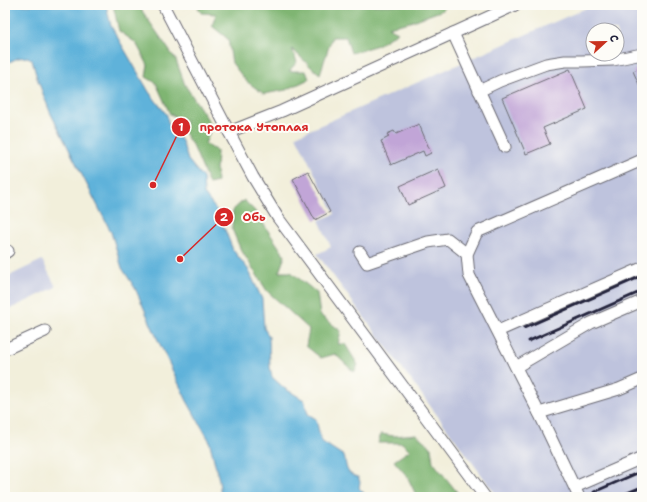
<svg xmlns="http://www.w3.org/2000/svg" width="647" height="502" viewBox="0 0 647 502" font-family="'Shantell Sans',sans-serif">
<rect width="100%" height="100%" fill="#fdfcf7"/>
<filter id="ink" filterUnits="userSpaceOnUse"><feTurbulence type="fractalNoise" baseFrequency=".025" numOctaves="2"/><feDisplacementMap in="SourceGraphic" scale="8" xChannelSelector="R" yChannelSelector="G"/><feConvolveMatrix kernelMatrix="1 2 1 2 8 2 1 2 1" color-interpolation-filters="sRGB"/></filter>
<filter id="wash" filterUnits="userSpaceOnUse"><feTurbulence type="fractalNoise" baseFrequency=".012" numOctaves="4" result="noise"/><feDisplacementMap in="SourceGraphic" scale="16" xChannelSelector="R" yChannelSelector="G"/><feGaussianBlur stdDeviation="0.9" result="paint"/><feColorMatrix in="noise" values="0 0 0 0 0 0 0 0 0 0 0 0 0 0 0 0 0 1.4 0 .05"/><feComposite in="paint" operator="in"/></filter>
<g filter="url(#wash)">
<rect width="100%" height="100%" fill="#f2efdb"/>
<!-- industrial -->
<g fill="#bec3dd" fill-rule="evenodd">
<path d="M593,5H642V497H498L317,254L331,247L319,220L335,214L296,136ZM593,30H617V54H593Z"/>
<path d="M42,260L56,287L8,310L5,303V278Z"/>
</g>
<!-- forest -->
<g fill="#7fb572" stroke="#506c56">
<path d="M113,5H138L176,60L185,85L212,126L205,144L217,151L216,171L217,182L209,184L194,148L183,131L186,121L170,114L156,83L146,77L148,65L136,43L119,31Z"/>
<path d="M197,5H446L443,10L410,22L388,27L398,32L378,45L351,53L346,37H332L320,74L311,67L292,49L297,62L289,71H306L309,79L286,90L264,94L246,81L232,63L228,39L212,26L216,14L201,13Z"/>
<path d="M244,200L254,210L285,256L279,272H291L317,293L320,315L341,331L338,344H345L358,365L354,372L335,354L321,358L306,346L309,329L267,291L240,248L232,229L233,210Z"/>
<path d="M381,434L394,436L416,434L431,447L433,462L461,497H417L407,476L394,461L410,450L402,443H378Z"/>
</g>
<!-- water -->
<path fill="#5eb2da" stroke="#406a8a" d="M5,5H106L111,26L149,92L167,115L168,123L182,141L188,160L203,178L204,194L218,212L233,250L248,269L262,299L264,328L269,337L270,367L272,377L284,388L304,400L308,414L316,419L321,441L344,456C347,467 345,474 358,477L360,482L359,488L366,495V497H221L219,480L209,440L187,401L157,338L135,288L122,268L111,232L50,112L37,78L32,60L28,57L18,58L5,64Z"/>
<g id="blocks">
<!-- building -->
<g fill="#c1a5d7">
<path d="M642,67V91L633,71Z"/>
<path d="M570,69L587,109L543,128L550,144L526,154L502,98Z"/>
<path d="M419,124L431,153L425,156L423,151L391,165L381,141L389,137L387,134L394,131L396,134Z"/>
<path d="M438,169L446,188L408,205L400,186Z"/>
<path d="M308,171L330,212L315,220L293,179Z"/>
</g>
</g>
</g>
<g filter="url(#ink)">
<use href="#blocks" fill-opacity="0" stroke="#6b6a73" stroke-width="1"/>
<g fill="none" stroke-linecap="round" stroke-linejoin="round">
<!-- minor casing -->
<g stroke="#6b6a73" stroke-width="13">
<g id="minor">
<path d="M163,5L229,132L282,111L515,5"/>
<path d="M453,33L505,147"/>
<path d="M479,91L500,81L546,64L565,61H582L613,60L642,54"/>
<path d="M229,132L253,177L278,218L485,497"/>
<path d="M360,252L367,263L428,242L448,239L467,254"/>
<path d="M5,253L8,251"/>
<path d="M498,331L642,268"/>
<path d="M5,347L8,348L45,331"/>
<path d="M516,367L591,323L642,301"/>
<path d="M539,413L619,389L642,379"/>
<path d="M575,487L642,458"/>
<path d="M579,497L539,413L469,275L467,254L477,232L642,160"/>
</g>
</g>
<!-- minor -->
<use href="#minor" stroke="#fff" stroke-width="11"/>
<!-- rail -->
<g stroke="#22223b" stroke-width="3">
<path d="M524,328L642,276"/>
<path d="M529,341L642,291"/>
<path d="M594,492L642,471"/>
<path d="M618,497L642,487"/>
</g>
</g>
</g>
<!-- callouts -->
<path fill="none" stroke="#d62828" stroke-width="1.5" d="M153 185L181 127M180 259L224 217"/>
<g fill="#d62828" stroke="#fdfcf7" stroke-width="1.5">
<circle cx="153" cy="185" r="4"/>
<circle cx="180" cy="259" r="4"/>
<circle cx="181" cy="127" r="10"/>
<circle cx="224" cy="217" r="10"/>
</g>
<g font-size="12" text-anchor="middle" font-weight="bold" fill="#fff">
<text x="181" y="131">1</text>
<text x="224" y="221">2</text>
</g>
<g font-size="12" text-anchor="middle" font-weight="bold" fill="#d62828" stroke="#fdfcf7" stroke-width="4" stroke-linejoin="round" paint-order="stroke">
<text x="254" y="131">протока Утоплая</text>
<text x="254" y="221">Обь</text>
</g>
<!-- margin -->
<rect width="647" height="502" fill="none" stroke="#fdfcf7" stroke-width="20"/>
<!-- north arrow -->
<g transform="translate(605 42) rotate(68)"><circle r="19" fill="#fdfcf7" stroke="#a5a5ac"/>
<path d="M0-3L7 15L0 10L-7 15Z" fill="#c8321e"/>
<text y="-6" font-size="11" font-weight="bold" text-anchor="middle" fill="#22223b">С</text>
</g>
</svg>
